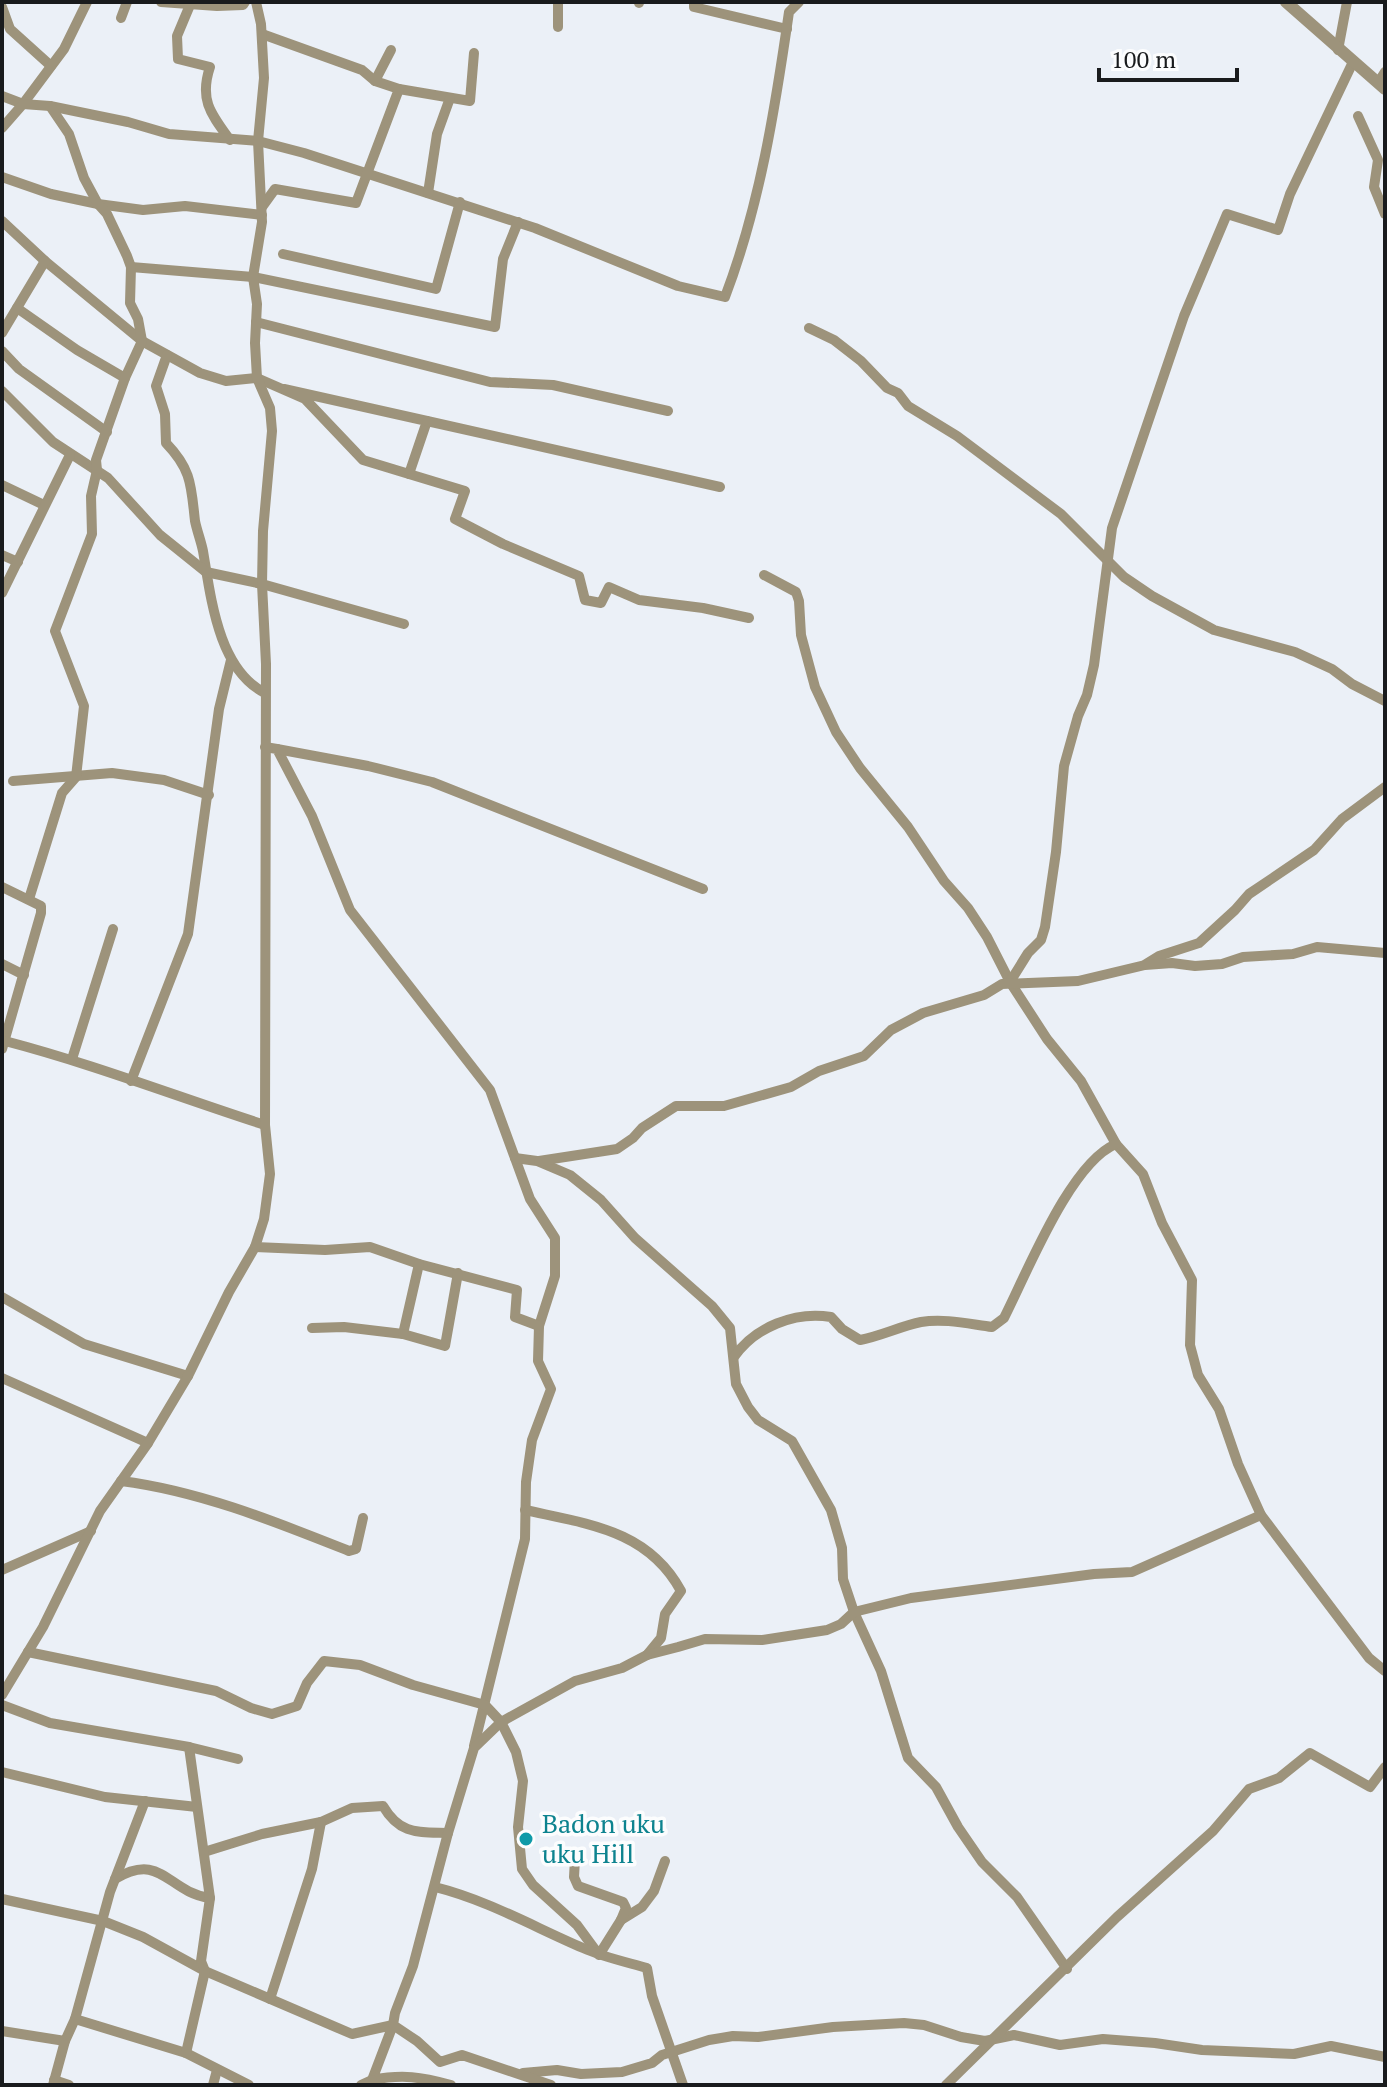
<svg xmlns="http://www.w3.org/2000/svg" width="1387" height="2087" viewBox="0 0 1387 2087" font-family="'PT Serif',serif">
<rect width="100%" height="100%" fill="#ebf0f7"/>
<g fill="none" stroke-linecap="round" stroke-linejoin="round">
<!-- minor -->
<g stroke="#9d937b" stroke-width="10">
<path d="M161,2L217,6L243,5L245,2"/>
<path d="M558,2V27"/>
<path d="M639,2V3"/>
<path d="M694,2V7L787,29"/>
<path d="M190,5L177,36L178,59L210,67C199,100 211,114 230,140"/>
<path d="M2,7L10,29L51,66"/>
<path d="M121,18L127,2"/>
<path d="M262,34L362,70L375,81"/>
<path d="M1338,50L1347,2"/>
<path d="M1378,83L1385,72"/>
<path d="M399,89L470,101L474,53"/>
<path d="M2,96L23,104L64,49L87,2"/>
<path d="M1358,116L1378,160L1374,187L1385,214"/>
<path d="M2,128L23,104L50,106L128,122L169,134L258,141L304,153L535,228L678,286L725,297C760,205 775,109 789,12L799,2"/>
<path d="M2,177L51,194L98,204L143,210L185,206L262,215"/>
<path d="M428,193L437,134L450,98"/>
<path d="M262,207L275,189L356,203L399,89L375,81L391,50"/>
<path d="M2,221L45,261L142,341L200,373L226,381L257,378L305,399L363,460L409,474L427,421L284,389"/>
<path d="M283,254L436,289L460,202"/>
<path d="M131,267L253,277L495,327L503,259L518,222"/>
<path d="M17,308L77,350L125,378"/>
<path d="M256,322L490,382L553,385L668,411"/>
<path d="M809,328L834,340L861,361L887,388L898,393L908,406L957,436L1061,514L1124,577L1152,596L1214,630L1295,652L1332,669L1352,684L1385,701"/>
<path d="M2,333L45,261"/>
<path d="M2,351L19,369L107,432"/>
<path d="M167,355L156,386L165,414L166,443C192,470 191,486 195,521C197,531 201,541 203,551C211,598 218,669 265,693"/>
<path d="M2,391L53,442L108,478L160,535L206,572L262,584L404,624"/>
<path d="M427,421L720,487"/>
<path d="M409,474L465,491L455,519L503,544L579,576L585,600L601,603L609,587L639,600L703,608L749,618"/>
<path d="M2,485L44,505"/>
<path d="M2,555L18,562"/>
<path d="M764,575L796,592L799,601L801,635L815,687L836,732L860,768L908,827L944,881L968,908L987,937L1010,982L1047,1039L1081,1081L1116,1144L1143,1174L1162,1223L1192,1280L1190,1345L1198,1375L1219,1409L1238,1464L1261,1515L1369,1658L1385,1671"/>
<path d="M2,593L70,455"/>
<path d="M265,747L277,749L312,816L350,910L490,1090L530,1199L555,1238V1276L539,1326L538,1361L551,1389L532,1440L526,1482L525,1539L474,1746"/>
<path d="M277,749L368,766L432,782L703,889"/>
<path d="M13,781L112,773L164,780L209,795"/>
<path d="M2,887L41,906V913L2,1049"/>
<path d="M29,899L62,793L76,777L84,706L55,631L92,534L91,496L97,470L96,460L125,378L142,341L138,319L130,303L131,267L127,256L107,214L98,204L84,178L69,134L50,106"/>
<path d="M2,964L24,975"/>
<path d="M1146,964L1159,956L1199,943L1235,910L1249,894L1314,850L1342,819L1385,787"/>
<path d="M1010,982L1028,953L1041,940L1045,927L1056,852L1064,766L1078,716L1087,695L1094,665L1112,528L1184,316L1227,214L1278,230L1290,194L1353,62"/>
<path d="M5,1041C93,1064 178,1097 265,1125"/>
<path d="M72,1059L113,929"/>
<path d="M131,1081L188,934L219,709L231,660"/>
<path d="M515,1158L537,1161L570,1175L601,1200L635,1238L712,1306L730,1328L736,1384L748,1407L758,1420L792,1441L831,1510L842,1548L843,1579L854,1612L881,1671L908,1758L936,1787L958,1827L982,1862L1017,1897L1067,1969"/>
<path d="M539,1161L617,1149L633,1138L642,1128L676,1106H724L791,1087L819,1071L864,1056L891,1030L923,1013L984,995L1002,984L1078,981L1145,965L1172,963L1195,966L1222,964L1243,957L1293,954L1317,947L1385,953"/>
<path d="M255,1247L325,1250L370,1247L419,1264L517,1290L515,1317L539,1326"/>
<path d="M2,1297L84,1344L188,1376"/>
<path d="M312,1328L344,1327L403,1334L419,1264"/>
<path d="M403,1334L445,1346L458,1273"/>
<path d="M734,1357C755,1327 795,1311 831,1317L842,1329L860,1340C881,1336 901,1326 921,1322C944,1318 969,1324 992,1327L1004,1318C1027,1273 1070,1163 1116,1144"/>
<path d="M2,1378L148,1443"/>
<path d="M121,1481C200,1491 276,1522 349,1551L356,1549L363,1518"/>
<path d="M525,1510C588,1524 648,1530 681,1591L665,1614L661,1638L647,1655"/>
<path d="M2,1570L91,1531"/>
<path d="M28,1652L216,1691L251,1708L272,1714L297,1706L307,1683L324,1661L360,1665L413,1685L485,1705L501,1722L516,1752L523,1781L518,1827L522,1869L533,1885L577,1925L599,1955L621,1920L642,1907L654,1891L665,1861"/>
<path d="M2,1695L43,1627L100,1511L148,1443L188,1376L229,1292L255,1247L264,1219L270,1174L265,1125L266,664L262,584L263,531L272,431L270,408L257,378L255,343L257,304L253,277L262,222L258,141L264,78L261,24L256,2"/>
<path d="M2,1705L50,1723L189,1747L238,1759"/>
<path d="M2,1772L105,1797L197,1807"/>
<path d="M204,1852L262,1834L321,1822L352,1808L383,1806C400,1835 418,1832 448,1833"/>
<path d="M575,1859L574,1877L578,1886L623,1902L626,1908L621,1920"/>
<path d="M115,1879C162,1851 167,1892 210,1898"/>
<path d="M435,1887C487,1900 534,1927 583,1948C603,1957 626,1962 647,1968L652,1996L683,2085"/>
<path d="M2,1899L103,1921L143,1937L205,1971L352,2034L393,2025L372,2080C403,2074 421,2077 451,2085"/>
<path d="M270,1999L312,1869L321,1822"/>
<path d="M75,2019L186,2053L249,2085"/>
<path d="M2,2031L65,2041"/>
<path d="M186,2053L205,1971L201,1961L210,1898L189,1747"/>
<path d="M523,2073L557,2070L581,2074L622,2072L652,2063L662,2055L709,2040L733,2036L758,2037L833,2027L904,2023L924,2025L961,2037L985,2041L1014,2035L1060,2045L1103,2039L1155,2043L1202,2050L1294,2054L1331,2046L1385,2057"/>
<path d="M54,2080L69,2085"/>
<path d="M53,2085L65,2041L75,2019L110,1892L145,1801"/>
<path d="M213,2085L217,2070"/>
<path d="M361,2085L372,2080"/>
<path d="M551,2085L462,2055L440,2062L417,2041L393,2025L395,2013L413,1966L448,1833L474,1748L501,1722L575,1681L622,1668L647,1655L678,1647L705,1639L762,1640L827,1630L841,1624L854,1612L911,1598L1094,1574L1132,1572L1261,1515"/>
<path d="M946,2085L1117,1917L1213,1831L1249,1789L1279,1778L1310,1753L1370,1787L1385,1767"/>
</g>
<!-- tertiary -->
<path stroke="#9d937b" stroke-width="12" d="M1286,2L1385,89"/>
</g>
<!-- markers -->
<circle fill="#0f9aa8" stroke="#fcfdfe" stroke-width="3" cx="526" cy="1839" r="8"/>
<g text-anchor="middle" stroke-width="7" stroke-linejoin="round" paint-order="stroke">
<!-- culture labels -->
<g font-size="26" fill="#0d838f" stroke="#fcfdfe" text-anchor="start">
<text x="542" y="1833">Badon uku<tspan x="542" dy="30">uku Hill</tspan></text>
</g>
</g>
<!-- border -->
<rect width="1387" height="2087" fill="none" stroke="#191b1d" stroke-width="8"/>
<!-- scale -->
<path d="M1099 68v12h138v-12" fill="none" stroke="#191b1d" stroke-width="4"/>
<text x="1111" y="68" font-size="24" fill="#191b1d" stroke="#fcfdfe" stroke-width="6" paint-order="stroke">100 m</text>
</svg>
